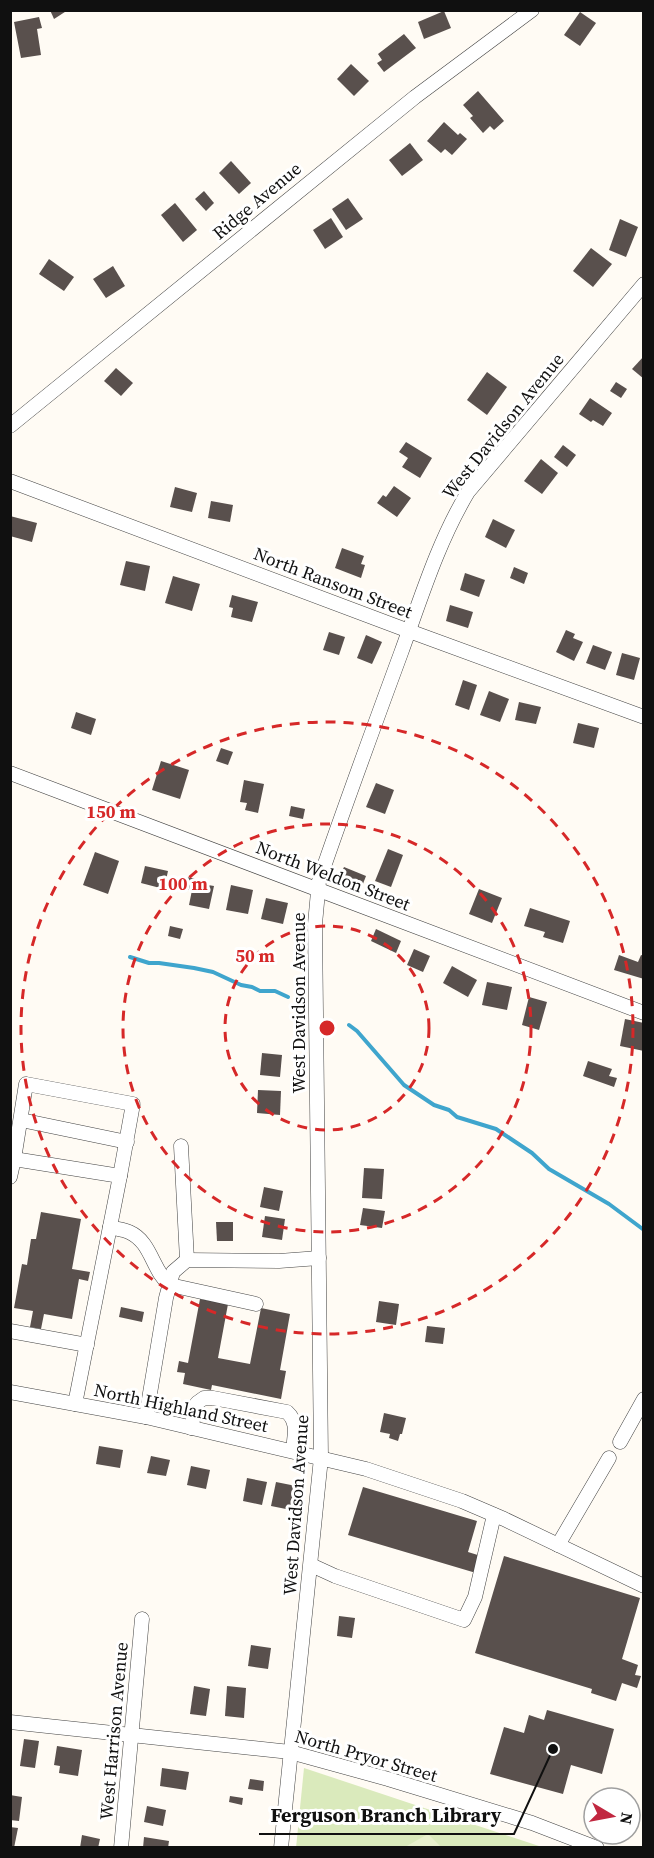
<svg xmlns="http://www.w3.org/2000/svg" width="654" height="1858" viewBox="0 0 654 1858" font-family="'Source Serif 4',serif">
<rect width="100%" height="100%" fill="#fffbf4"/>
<!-- green -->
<path fill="#daeabc" d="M304,1768L542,1847L296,1848Z"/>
<!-- pitch -->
<path fill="#e9f1ce" d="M428,1834L441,1847H405Z"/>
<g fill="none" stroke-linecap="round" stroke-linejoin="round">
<!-- stream -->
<g stroke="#3fa5cd" stroke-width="4">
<path d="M130,957L149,963H159L194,968L213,972L241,985L252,987L260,991H275L288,997"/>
<path d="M349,1025L357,1031L404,1085L434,1105L449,1110L457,1117L496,1129L532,1153L549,1169L609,1204L644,1230"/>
</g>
</g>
<!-- building -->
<g fill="#59504d">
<path d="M50,10H68L54,19Z"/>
<path d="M444,11L451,28L424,39L418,22Z"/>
<path d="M580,12L596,23L580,46L564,35Z"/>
<path d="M39,17L42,28L37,29L41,55L21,58L14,22Z"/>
<path d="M404,34L416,48L384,72L377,63L382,60L378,54Z"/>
<path d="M351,64L369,81L354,96L337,79Z"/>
<path d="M478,91L504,121L494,130L490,126L483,133L470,118L473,116L463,105Z"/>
<path d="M444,122L458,135L460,133L467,139L452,155L445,149L441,153L427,141Z"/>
<path d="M410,143L423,160L402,176L389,160Z"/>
<path d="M231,161L251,183L239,194L219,173Z"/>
<path d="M204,191L214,203L206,211L195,199Z"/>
<path d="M348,198L363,219L346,230L332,209Z"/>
<path d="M175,203L197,230L183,242L161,215Z"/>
<path d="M331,218L343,237L325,249L313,230Z"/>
<path d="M620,219L638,227L626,257L609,250Z"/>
<path d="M591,248L612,264L593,287L573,271Z"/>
<path d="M49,259L74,277L64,291L39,274Z"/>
<path d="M113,266L125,286L106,298L93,279Z"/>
<path d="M644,356V379L632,369Z"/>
<path d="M116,368L133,383L121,396L104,381Z"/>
<path d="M487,372L507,387L487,415L467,400Z"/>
<path d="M616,382L627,389L621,398L610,391Z"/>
<path d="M590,398L612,413L603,426L593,420L591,422L579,414Z"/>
<path d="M406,442L432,458L420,478L402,467L408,458L399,452Z"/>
<path d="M563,445L576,455L567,467L554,457Z"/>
<path d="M541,459L558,473L542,494L524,481Z"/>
<path d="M394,486L411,498L397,517L377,503L383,495L386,497Z"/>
<path d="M175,487L197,493L192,512L170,507Z"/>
<path d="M211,501L233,505L230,522L208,518Z"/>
<path d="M10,516L37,523L32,542L10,536Z"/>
<path d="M493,519L515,530L506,548L485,537Z"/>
<path d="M342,548L364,556L361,564L365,565L361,578L335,568Z"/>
<path d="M126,561L150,566L145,591L120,585Z"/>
<path d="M514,567L528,573L524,584L510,578Z"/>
<path d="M465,573L485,580L479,597L460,590Z"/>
<path d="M173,576L200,584L192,611L165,603Z"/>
<path d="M232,595L258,602L252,622L231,617L233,608L229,607Z"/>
<path d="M450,605L473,612L468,628L446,621Z"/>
<path d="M566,630L575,634L573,638L583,642L574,661L556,652Z"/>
<path d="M329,632L345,637L339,655L323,650Z"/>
<path d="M366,635L382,642L372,664L357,658Z"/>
<path d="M593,645L612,652L605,670L586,663Z"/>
<path d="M622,653L640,658L634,680L616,675Z"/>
<path d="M463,680L477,685L469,710L455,705Z"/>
<path d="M489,691L509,699L500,722L480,715Z"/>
<path d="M519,702L541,707L536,724L515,720Z"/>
<path d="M76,712L96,719L91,735L71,728Z"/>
<path d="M578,723L599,728L594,748L573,743Z"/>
<path d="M221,748L233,752L228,765L216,761Z"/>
<path d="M161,761L189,770L180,799L152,790Z"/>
<path d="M244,780L264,784L258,813L245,810L247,803L240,802Z"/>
<path d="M376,783L394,790L385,814L366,807Z"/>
<path d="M291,806L305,809L303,819L289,816Z"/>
<path d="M388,849L403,855L391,887L375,881Z"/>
<path d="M95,852L119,861L108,894L83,885Z"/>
<path d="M145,866L168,871L164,889L141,883Z"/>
<path d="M344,867L366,876L361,889L338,880Z"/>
<path d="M187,877L208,882V885L214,886L209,909L189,905L192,890L185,889Z"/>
<path d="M231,885L253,890L248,914L226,910Z"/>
<path d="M479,889L502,898L492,923L469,914Z"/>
<path d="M266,898L288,903L283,924L261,919Z"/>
<path d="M530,908L570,921L563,943L543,937L545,932L524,926Z"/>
<path d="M170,926L183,929L180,939L168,936Z"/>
<path d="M376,929L401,941L396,953L371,941Z"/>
<path d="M414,949L430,956L423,972L407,965Z"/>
<path d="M619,955L638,962L641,955L644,956V979L614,970Z"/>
<path d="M452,966L477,980L468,997L443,983Z"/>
<path d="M487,982L512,987L507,1010L482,1005Z"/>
<path d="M529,997L547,1002L539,1030L522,1025Z"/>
<path d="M625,1019L644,1023V1051L620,1046Z"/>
<path d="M262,1053L282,1055L280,1077L260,1075Z"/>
<path d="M588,1061L612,1069L609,1076L617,1078L614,1087L583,1076Z"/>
<path d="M258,1090L281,1091L280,1115L257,1113Z"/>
<path d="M364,1168L384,1169L382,1199L362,1198Z"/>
<path d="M264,1187L283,1191L279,1211L260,1207Z"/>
<path d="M363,1208L385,1211L382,1228L360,1225Z"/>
<path d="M41,1212L81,1219L72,1269L90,1272L88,1281L79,1279L72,1319L44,1314L41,1329L30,1327L33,1311L14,1308L22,1264L27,1265L31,1239H36Z"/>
<path d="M265,1216L285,1219L282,1240L262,1237Z"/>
<path d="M216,1222H233V1241H217Z"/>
<path d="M200,1299L228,1304L218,1358L250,1364L261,1308L290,1314L280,1370L286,1371L281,1399L212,1385L211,1390L183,1384L185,1373L177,1372L179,1361L188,1363Z"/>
<path d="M379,1301L399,1304L396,1325L376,1322Z"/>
<path d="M121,1307L144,1312L142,1322L119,1317Z"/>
<path d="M427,1326L445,1328L443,1344L425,1342Z"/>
<path d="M384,1413L406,1418L402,1434H400L398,1441L389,1438L390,1434L380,1432Z"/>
<path d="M99,1446L123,1450L120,1468L96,1464Z"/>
<path d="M151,1456L170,1460L166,1476L147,1473Z"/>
<path d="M191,1466L210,1470L206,1489L187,1485Z"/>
<path d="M247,1478L267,1482L262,1505L243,1501Z"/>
<path d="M276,1482L296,1486L291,1510L271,1506Z"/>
<path d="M363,1487L477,1521L468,1552L481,1556L476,1573L348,1535Z"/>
<path d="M504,1556L640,1598L622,1659L638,1665L635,1675L641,1676L637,1688L622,1683L616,1701L591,1693L592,1689L475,1653Z"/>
<path d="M339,1616L355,1618L352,1638L337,1636Z"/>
<path d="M251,1645L271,1648L268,1669L248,1666Z"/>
<path d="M194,1686L210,1689L206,1716L190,1714Z"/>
<path d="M227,1686L246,1688L244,1718L225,1716Z"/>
<path d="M547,1710L614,1729L602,1774L571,1765L563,1794L490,1774L504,1727L524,1733L529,1715L544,1720Z"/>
<path d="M24,1739L39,1741L35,1768L20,1766Z"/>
<path d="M57,1746L82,1750L78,1776L59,1773L60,1766L54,1765Z"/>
<path d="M162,1768L189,1772L186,1790L160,1786Z"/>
<path d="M250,1779L264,1781L263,1791L248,1789Z"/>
<path d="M10,1795L22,1797L19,1821L10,1820Z"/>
<path d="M230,1796L243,1798L242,1805L229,1802Z"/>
<path d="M147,1806L166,1810L163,1826L144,1822Z"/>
<path d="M10,1827L18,1828L14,1848H10Z"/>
<path d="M82,1835L100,1839L98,1848H80Z"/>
<path d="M144,1837L169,1841L168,1848H143Z"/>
</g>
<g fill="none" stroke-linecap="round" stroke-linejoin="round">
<!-- minor casing -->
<g stroke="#434343" stroke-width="15">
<g id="minor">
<path d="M10,426L415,97L532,10"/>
<path d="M10,481L409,631L644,717"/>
<path d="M10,773L644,1013"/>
<path d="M21,1120L127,1142"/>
<path d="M181,1146L187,1260"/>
<path d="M10,1158L14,1159L26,1084L133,1104L120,1176"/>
<path d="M10,1177L14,1159L120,1176L75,1404"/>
<path d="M110,1227C116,1229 123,1229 129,1232C152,1242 152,1271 170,1285L256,1304"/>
<path d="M10,1331L87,1345"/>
<path d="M10,1392L146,1417L366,1469L462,1501L504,1519L644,1586"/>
<path d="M146,1417L166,1298L173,1272L187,1260L279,1261L319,1258"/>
<path d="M191,1428L197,1403L204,1398H213L287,1412C299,1423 294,1436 293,1451"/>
<path d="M620,1442L644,1399"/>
<path d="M558,1545L609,1458"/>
<path d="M311,1565L335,1576L464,1620L475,1597L494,1515"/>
<path d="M10,1722L290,1752L388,1779L532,1823L597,1848"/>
<path d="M121,1848L142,1619"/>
<path d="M281,1848L321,1458L315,924L319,881C345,805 373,729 401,653C421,598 438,542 468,492L644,284"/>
</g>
</g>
<!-- minor -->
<use href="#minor" stroke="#fff" stroke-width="14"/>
</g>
<!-- distance rings -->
<g fill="none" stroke="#d62828" stroke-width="3" stroke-dasharray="10 8">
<circle cx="327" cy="1028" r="102"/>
<circle cx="327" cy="1028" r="204"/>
<circle cx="327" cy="1028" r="306"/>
</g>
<g text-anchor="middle" stroke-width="6" stroke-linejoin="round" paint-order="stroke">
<!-- street labels -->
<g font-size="18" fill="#101010" stroke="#fff">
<text transform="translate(257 201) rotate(-40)" y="6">Ridge Avenue</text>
<text transform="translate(503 426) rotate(-51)" y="6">West Davidson Avenue</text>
<text transform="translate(333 583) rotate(21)" y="6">North Ransom Street</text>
<text transform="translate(333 876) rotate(21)" y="6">North Weldon Street</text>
<text transform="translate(299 1003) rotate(-90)" y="6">West Davidson Avenue</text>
<text transform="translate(181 1408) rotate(12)" y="6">North Highland Street</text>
<text transform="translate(296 1505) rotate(-86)" y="6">West Davidson Avenue</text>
<text transform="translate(114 1731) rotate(-85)" y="6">West Harrison Avenue</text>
<text transform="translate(366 1756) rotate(16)" y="6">North Pryor Street</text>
</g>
</g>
<circle cx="327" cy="1028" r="9" fill="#d62828" stroke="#fff" stroke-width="3"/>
<g font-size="18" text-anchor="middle" font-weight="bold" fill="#d62828" stroke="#fff" stroke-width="6" stroke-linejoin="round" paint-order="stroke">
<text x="111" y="818">150 m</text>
<text x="183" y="890">100 m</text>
<text x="255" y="962">50 m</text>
</g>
<!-- callouts -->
<path fill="none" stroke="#101010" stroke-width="2" d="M553 1749L514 1834H259"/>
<circle fill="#101010" stroke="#fff" stroke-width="2" cx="553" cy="1749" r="6"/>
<g font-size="20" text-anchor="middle" font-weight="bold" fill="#101010" stroke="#fff" stroke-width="6" stroke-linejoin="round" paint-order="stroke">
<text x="386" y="1822">Ferguson Branch Library</text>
</g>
<!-- border -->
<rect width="654" height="1858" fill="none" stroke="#101010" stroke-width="24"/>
<!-- north arrow -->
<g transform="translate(612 1816) rotate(100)"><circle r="28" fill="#ffffff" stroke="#9f9f9f" stroke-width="1.5"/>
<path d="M0-4.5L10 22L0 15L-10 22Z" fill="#c12740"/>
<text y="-9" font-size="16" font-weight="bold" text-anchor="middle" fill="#101010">N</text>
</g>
</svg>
